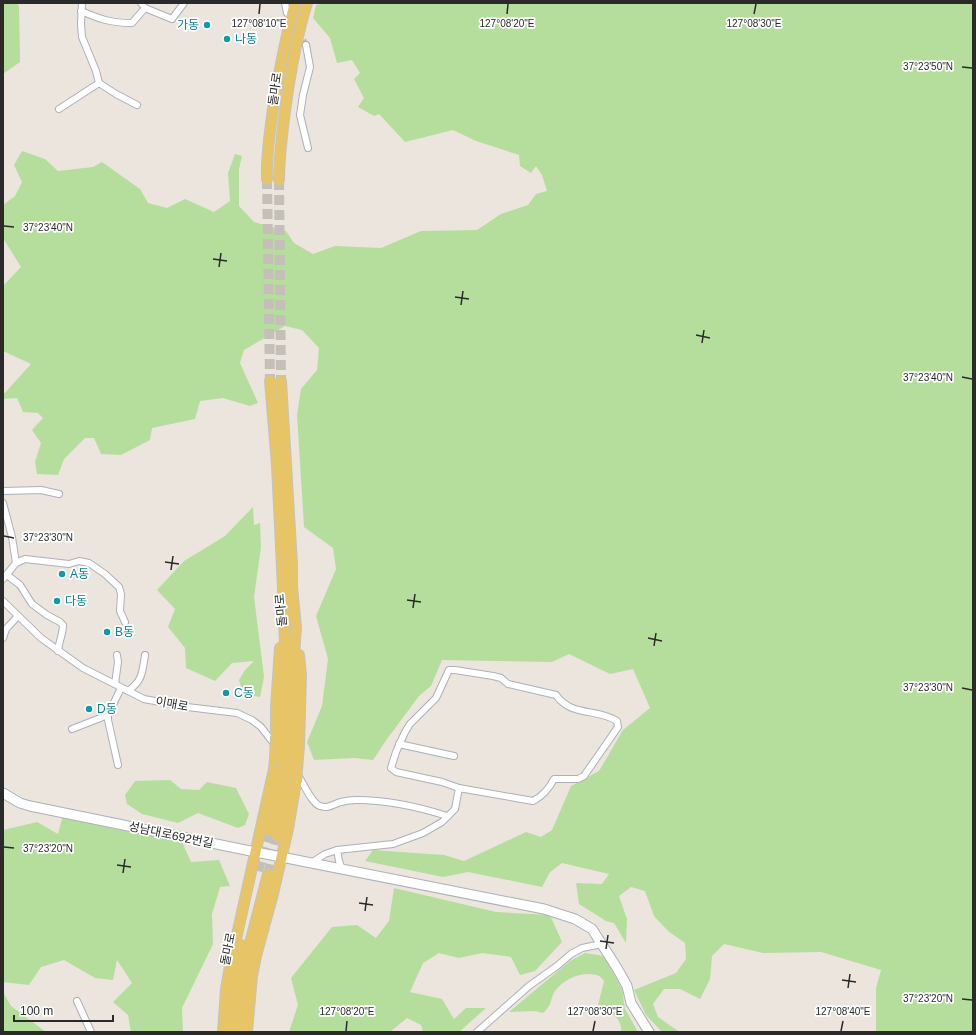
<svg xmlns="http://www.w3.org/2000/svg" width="976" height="1035" viewBox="0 0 976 1035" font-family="Arial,'Noto Sans KR',sans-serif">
<rect width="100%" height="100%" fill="#ebe5dd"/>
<!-- green -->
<g fill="#b5de9d">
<path d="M3,3H17L19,6L20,62L3,74Z"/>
<path d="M324,3H973V1032H876V988L881,970L821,952L763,953L724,944L712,956L710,979L700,999L680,989H664L653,1004L658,1017L678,1031L662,1032L646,1015L634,990L676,973L686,959L685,943L668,931L654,916L645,891L631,887L619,896L627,919L626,943L614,923L606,921L579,904L576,883L602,884L609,874L562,863L550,872L542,887L468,872L443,877L365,861L373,850L444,855L464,861L526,832L541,837L552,830L571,786L599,771L623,730L650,708L633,669L610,674L569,654L552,662L442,660L431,686L419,696L387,739L373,760L354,758L314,760L307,742L322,706L328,659L316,616L336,569L333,548L304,527L297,415L301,389L317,370L319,348L302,330L285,326L244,350L240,363L258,403L250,406L223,398L200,401L195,419L152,428L150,440L121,455L101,454L94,438H85L64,459L58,475L37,474L35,462L41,443L32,430L43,418L38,413L23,412L17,398L3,399V395L31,364L3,351V286L21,267L3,238V205L15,196L22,182L14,165L22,151L45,159L58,171L93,167L102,162L140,189L148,203L167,208L185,199L214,212L230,201L228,173L235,154L242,156L239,169V206L254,222L286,231L294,243L313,254L335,246L381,248L421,231L477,230L501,214L528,205L536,194L547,191L542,175L536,166L531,173L520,166L519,155L476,141L453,130L405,142L379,114L374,116L358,107L364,98L354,79L360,73L352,60L337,63L330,38L313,18L316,5Z"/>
<path d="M253,507L254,525L260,523L261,547L254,597L264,677L260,697L243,694L239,680L245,670L254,661L232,663L215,681L186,668L185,648L168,627L175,609L157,590L184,561L225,536Z"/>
<path d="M170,780L181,789L199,790L207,782L236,788L249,814L245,825L238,828L198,813L178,823L142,814L127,804L125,795L135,781Z"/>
<path d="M63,815L110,828L182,842L191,862L219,860L230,886L220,887L212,914L213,944L182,1008L183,1032H131L128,1015L113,1002L132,983L117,960L113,980L95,978L64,960L41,967L29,985L3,982V830L37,822L58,834Z"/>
<path d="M394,888L496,912L550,915L562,942L535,971L520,975L511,957L482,953L459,958L439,953L423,963L410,992L442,999L454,1019L466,1008H486L459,1032H423L421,1025L407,1018L390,1032H289L298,1005L291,978L332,927L357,925L376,938L389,921Z"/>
<path d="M585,953L604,956L622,989L625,1009L638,1032H621C622,1025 619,1020 614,1015L605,1016L596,1013L604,981C599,974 596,975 588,974C576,974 562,981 555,991C549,1001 553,1004 543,1013L535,1011L509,1012L570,961Z"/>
<path d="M3,992L11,1006L46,1032H3Z"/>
</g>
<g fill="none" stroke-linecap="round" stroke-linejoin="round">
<!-- street-tunnel -->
<path stroke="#c4c0b9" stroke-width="6" stroke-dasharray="6 3" stroke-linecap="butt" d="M291,16L306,45"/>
<!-- primary-tunnel -->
<g stroke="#c4c0b9" stroke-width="10" stroke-dasharray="10 5" stroke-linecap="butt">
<path d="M267,179L270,381"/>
<path d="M279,180L281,381"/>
<path d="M258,871L269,830"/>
<path d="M268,874L277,836"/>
</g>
<!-- street casing -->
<g stroke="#adb0ba" stroke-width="8">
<g id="street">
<path d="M285,3L287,13"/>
<path d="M145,8L172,19L184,3"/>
<path d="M81,11C100,19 110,23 132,23L145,8L141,3"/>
<path d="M306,45L310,67L303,95L300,115L308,148"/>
<path d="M99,83L116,94L137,105"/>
<path d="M59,109L99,83L96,71L82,37L81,24L82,3"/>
<path d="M3,491L41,490L59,494"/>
<path d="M3,503L12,537L16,563"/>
<path d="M7,575L20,585L32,604L47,615L60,622L63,625C63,634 59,641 58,651"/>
<path d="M3,579L16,563L25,559L69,564L79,561L89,563L105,574L119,587L121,594L120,611L125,622"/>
<path d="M3,601L41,638L83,668L144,699L187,707L237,713L252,720L261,727L275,745"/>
<path d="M3,638L6,629L18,616"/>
<path d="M115,684L118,662L117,655"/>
<path d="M128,691C143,680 142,673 145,655"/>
<path d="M72,729L108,715"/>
<path d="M399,744L454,756"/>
<path d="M118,765L108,720V715L121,688"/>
<path d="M297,774C303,782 312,804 320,806C329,809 333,804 341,802C345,801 351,800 356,800C386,800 419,807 447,816"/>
<path d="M337,850L339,861L342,870"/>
<path d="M311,863L325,854L337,850L393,844L423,833L442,822L455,809L459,788L442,782L396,772L391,768L396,752L405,732L410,724L436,698L449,670H455L493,676L501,678L508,684L556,695C571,717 597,708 617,721L618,727L584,776L578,779H554C549,789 543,796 533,801L459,788"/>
<path d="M77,1001L91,1032"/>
<path d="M477,1032L529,986L557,966L571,954L582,948L602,944"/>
</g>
</g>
<!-- secondary casing -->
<g stroke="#adb0ba" stroke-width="11">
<path id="secondary" d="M3,793L20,803L30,806L256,852L544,909L575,919L592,929L617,968L627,986L631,1003L649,1032"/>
</g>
<!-- primary casing -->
<g stroke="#c3c3c3" stroke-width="12">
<g id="primary">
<path d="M267,179C266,155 270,132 273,109C279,73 285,38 295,3"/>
<path d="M279,180C279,157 282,134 285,111C290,74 296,38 307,3"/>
<path d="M270,381L277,465L283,588L286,674L284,743"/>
<path d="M281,381L292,564V587L296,627L294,655L291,750"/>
<path d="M299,655L301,675L299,746"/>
<path d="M276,736V707L280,648"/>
<path d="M269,830L282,768"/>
<path d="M277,836L290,774"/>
<path d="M223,1032L226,989L230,966L274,769L275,759"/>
<path d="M231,1032L236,977L241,945"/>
<path d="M240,1032L248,951L268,874"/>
<path d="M247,1032L252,976L256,956L273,894L288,829L296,782"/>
</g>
</g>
<!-- street -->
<use href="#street" stroke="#fff" stroke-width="6"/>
<!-- secondary -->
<use href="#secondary" stroke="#fff" stroke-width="9"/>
<!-- primary -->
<use href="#primary" stroke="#e7c566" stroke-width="10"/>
<!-- primary-bridge casing -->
<g stroke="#c3c3c3" stroke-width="12" stroke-linecap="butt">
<g id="primary-bridge">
<path d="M275,759L276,736"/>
<path d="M282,768L284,743"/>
<path d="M290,774L291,750"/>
<path d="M296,782L299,746"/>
</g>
</g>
<!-- primary-bridge -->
<use href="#primary-bridge" stroke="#e7c566" stroke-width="10"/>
</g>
<!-- ticks -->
<path fill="none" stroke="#2a2a2a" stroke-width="1.5" d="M259,14L260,4M507,14L508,4M754,14L756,4M962,67L972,68M4,226L14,227M213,259L227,261M219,267L221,253M455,297L469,299M461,305L463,291M696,335L710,338M702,343L704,330M962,377L972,379M4,536L14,538M165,562L179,564M171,570L173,556M407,600L421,602M413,608L415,594M648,638L662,641M654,646L656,633M962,688L972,690M4,847L14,848M117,865L131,867M123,873L125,859M359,903L373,905M365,911L367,897M600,941L614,943M606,949L608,935M842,980L856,982M848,988L850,974M962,999L972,1000M346,1031L347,1021M593,1031L595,1021M841,1031L843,1021"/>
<!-- markers -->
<g fill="#0f9aa8" stroke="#fff" stroke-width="1.5">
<circle cx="207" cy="25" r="4"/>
<circle cx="227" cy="39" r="4"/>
<circle cx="62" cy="574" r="4"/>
<circle cx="57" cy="601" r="4"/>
<circle cx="107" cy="632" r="4"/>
<circle cx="226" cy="693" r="4"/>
<circle cx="89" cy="709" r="4"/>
</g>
<g text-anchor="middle" stroke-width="3.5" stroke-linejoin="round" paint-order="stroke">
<!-- culture labels -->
<g font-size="12" fill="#0d838f" stroke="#fff" text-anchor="start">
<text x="199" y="29" text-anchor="end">가동</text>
<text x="235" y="43">나동</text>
<text x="70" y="578">A동</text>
<text x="65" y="605">다동</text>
<text x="115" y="636">B동</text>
<text x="234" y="697">C동</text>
<text x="97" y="713">D동</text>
</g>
<!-- street labels -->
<g font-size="12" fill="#2a2a2a" stroke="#fff">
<text transform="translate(275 89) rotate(-82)" y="4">돌마로</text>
<text transform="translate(281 610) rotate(-95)" y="4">돌마로</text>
<text transform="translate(172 704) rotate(10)" y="4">이매로</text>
<text transform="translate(171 835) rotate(12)" y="4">성남대로692번길</text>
<text transform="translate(228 949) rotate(-79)" y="4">돌마로</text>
</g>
</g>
<g font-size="10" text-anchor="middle" fill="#2a2a2a" stroke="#fff" stroke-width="3.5" stroke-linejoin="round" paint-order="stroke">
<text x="259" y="27">127°08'10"E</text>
<text x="507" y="27">127°08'20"E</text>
<text x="754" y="27">127°08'30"E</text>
<text x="928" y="70">37°23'50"N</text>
<text x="48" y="231">37°23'40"N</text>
<text x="928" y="381">37°23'40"N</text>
<text x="48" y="541">37°23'30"N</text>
<text x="928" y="691">37°23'30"N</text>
<text x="48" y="852">37°23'20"N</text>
<text x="928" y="1002">37°23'20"N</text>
<text x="347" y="1015">127°08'20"E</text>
<text x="595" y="1015">127°08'30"E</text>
<text x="843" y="1015">127°08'40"E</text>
</g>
<!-- border -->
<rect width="976" height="1035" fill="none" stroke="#2a2a2a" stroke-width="8"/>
<!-- scale -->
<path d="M14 1015v6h99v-6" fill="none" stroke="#2a2a2a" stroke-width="2"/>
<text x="20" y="1015" font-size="12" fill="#2a2a2a" stroke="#ffffff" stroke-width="3" paint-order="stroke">100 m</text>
</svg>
